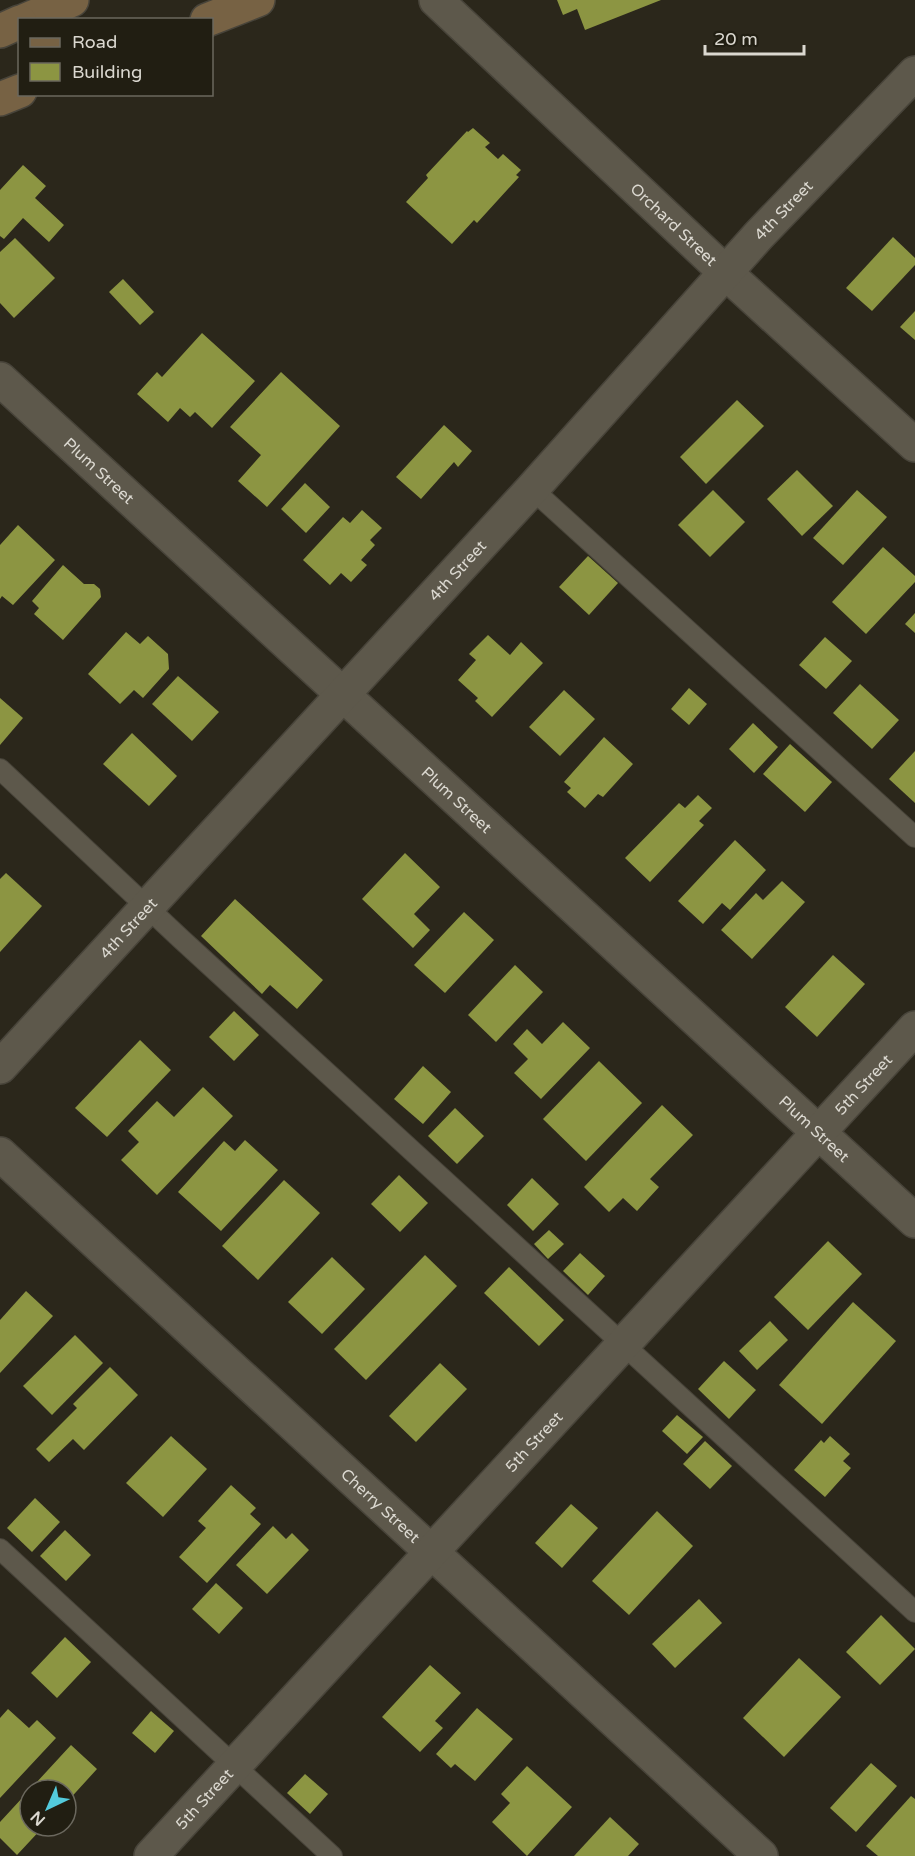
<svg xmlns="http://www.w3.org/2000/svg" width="915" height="1856" viewBox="0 0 915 1856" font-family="'Varela Round',sans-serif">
<rect width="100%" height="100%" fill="#2b271b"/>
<!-- building -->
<g fill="#8c9542">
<path d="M557,0H661L585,30L577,9L563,15Z"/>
<path d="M473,128L490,143L485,147L498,159L503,154L521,170L516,175L519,177L477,223L474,220L452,244L406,202L428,178L426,175L467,131L468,132Z"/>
<path d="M23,165L46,186L35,198L64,225L49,242L23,218L4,239L0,236V190Z"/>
<path d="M893,237L915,258V265L872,311L846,288Z"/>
<path d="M15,238L55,278L14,318L0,303V252Z"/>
<path d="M123,279L154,312L140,325L109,292Z"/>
<path d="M915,311V340L900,327Z"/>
<path d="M202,333L255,381L212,428L195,412L190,417L180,408L168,422L137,394L157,372L162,377Z"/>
<path d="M281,372L340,426L267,507L238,481L261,455L230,427Z"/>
<path d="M737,400L764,426L706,484L680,457Z"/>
<path d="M444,425L472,451L458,467L454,462L421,499L396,477Z"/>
<path d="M797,470L833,506L802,536L767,499Z"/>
<path d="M305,483L330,507L306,533L281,509Z"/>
<path d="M713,490L745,522L710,557L678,525Z"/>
<path d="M857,490L887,517L843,565L813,538Z"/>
<path d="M362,510L382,528L370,540L375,545L361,560L367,565L351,582L341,573L330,585L303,560L343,517L350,523Z"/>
<path d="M18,525L55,560L13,605L2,596L0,599V545Z"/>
<path d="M883,547L915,576V582L866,634L832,602Z"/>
<path d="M588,556L618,583L589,615L559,587Z"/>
<path d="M63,565L84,584H94L100,589L101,597L63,640L34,614L39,608L32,601Z"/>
<path d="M915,613V633L905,624Z"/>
<path d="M126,632L140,644L148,636L168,654L169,669L143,698L134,690L120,704L88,674Z"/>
<path d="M488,635L510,655L521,642L543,663L492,717L475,701L478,698L458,680L476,660L469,654Z"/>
<path d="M825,637L852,661L826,689L799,665Z"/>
<path d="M178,676L219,712L192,741L152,704Z"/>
<path d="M860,684L899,720L872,749L833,713Z"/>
<path d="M689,688L707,704L689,725L671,709Z"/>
<path d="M564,690L595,719L560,756L529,727Z"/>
<path d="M0,698L23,718L0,745Z"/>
<path d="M753,723L778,747L754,773L729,749Z"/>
<path d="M132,733L177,776L149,806L103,764Z"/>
<path d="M604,737L633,764L603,797L598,794L585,808L567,792L571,788L564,782Z"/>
<path d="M790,744L832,782L805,812L763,774Z"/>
<path d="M915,751V803L889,779Z"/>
<path d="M698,795L712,808L699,821L704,825L650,882L625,858L679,803L685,808Z"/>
<path d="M735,840L766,870L730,910L722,903L703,924L678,901Z"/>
<path d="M405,853L440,887L414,914L430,930L413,948L362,899Z"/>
<path d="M6,873L42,906L0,952V879Z"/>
<path d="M782,881L805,902L752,959L721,930L756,893L763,900Z"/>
<path d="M235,899L323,980L297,1009L270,985L262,994L201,936Z"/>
<path d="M464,912L494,940L445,993L414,965Z"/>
<path d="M833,955L865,984L817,1037L785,1007Z"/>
<path d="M515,965L543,992L496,1042L468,1015Z"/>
<path d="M234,1011L259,1035L234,1061L209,1037Z"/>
<path d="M563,1022L590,1048L541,1099L514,1073L528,1059L513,1044L527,1029L542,1044Z"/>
<path d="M140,1040L171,1070L107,1137L75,1108Z"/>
<path d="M599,1061L642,1103L586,1161L543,1119Z"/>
<path d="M423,1066L451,1092L423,1124L394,1099Z"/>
<path d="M203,1087L233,1116L157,1195L121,1160L139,1142L128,1131L157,1101L174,1117Z"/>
<path d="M662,1105L693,1135L650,1179L659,1187L637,1211L623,1198L609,1212L584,1187Z"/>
<path d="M455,1108L484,1136L457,1164L428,1136Z"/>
<path d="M245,1140L278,1170L221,1231L178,1192L224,1141L235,1151Z"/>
<path d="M399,1175L428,1203L400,1232L371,1204Z"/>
<path d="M532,1178L559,1204L533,1231L507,1205Z"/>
<path d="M284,1180L320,1213L258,1280L222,1246Z"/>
<path d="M549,1230L564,1244L548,1259L534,1244Z"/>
<path d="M828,1241L862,1274L808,1330L774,1297Z"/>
<path d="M580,1253L605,1276L588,1295L563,1271Z"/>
<path d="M425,1255L457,1286L366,1380L334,1349Z"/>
<path d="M332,1257L365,1289L322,1334L288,1302Z"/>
<path d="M509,1267L564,1320L539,1346L484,1293Z"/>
<path d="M26,1291L53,1316L0,1373V1320Z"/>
<path d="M853,1302L896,1341L822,1424L779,1385Z"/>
<path d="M770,1321L788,1340L757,1370L739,1351Z"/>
<path d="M75,1335L103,1363L52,1415L23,1386Z"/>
<path d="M724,1361L756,1390L729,1419L698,1389Z"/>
<path d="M440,1363L467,1389L416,1442L389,1416Z"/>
<path d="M110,1367L138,1395L84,1450L73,1439L49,1462L36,1449L77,1408L73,1404Z"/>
<path d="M677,1415L703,1437L687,1454L662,1431Z"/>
<path d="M171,1436L207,1469L163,1517L126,1483Z"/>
<path d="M830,1436L850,1454L843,1461L851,1468L825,1497L794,1470L821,1440L824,1443Z"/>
<path d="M705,1441L732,1466L710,1489L683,1464Z"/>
<path d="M231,1485L256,1508L250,1514L261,1524L207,1583L179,1557L206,1528L198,1521Z"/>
<path d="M35,1498L60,1522L32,1552L7,1528Z"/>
<path d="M571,1504L598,1528L562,1568L535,1543Z"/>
<path d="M657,1511L693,1546L629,1615L592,1581Z"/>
<path d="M273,1526L286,1539L292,1533L309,1550L267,1594L236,1565Z"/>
<path d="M65,1530L91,1555L66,1581L40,1556Z"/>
<path d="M216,1583L243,1608L219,1634L192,1609Z"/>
<path d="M699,1599L722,1623L675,1668L652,1644Z"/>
<path d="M881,1615L915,1649L880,1685L846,1652Z"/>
<path d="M65,1637L91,1662L57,1698L31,1673Z"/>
<path d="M799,1658L841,1697L784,1757L743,1718Z"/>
<path d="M430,1665L461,1693L435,1721L443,1728L420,1752L382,1717Z"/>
<path d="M477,1708L513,1739L475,1781L455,1764L451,1768L436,1754Z"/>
<path d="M8,1709L29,1728L37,1720L56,1738L0,1798V1718Z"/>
<path d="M151,1711L174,1731L155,1753L132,1733Z"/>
<path d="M71,1745L97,1769L66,1803V1790H30V1826H44L17,1855L0,1838V1822Z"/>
<path d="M871,1763L897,1786L856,1832L830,1808Z"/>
<path d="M527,1766L572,1807L527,1856L492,1822L510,1803L501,1794Z"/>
<path d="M305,1774L328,1794L310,1814L287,1793Z"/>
<path d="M911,1796L915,1799V1856H878L866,1846Z"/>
<path d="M610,1817L639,1844L628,1856H574Z"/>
</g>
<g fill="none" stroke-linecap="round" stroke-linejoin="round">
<!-- service casing -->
<g stroke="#48443a" stroke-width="22">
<g id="service">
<path d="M532,489L915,837"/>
<path d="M0,769L180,938L915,1612"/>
<path d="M0,1549L332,1856"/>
</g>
</g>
<!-- minor casing -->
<g stroke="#48443a" stroke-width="36">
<g id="minor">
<path id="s1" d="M436,0L726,273L915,445"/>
<path id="s2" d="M0,379L915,1221"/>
<path id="s3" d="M0,1067L532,489L759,235L915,73"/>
<path id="s4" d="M0,1154L761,1856"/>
<path id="s5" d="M151,1856L915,1028"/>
</g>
</g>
<!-- secondary casing -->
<g stroke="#48443a" stroke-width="36">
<g id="secondary">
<path d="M26,20L72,0"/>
<path d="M207,20L258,0"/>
<path d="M0,31L20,22"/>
<path d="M0,99L20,91"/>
</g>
</g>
<!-- service -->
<use href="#service" stroke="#5d584b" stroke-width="20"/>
<!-- minor -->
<use href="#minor" stroke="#5d584b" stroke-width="33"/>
<!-- secondary -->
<use href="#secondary" stroke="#776244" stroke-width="33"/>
</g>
<g text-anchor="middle" stroke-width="6" stroke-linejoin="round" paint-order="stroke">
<!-- street labels -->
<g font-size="16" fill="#dbd8d0" stroke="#211e12">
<text dy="6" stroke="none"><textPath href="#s3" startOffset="1161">4th Street</textPath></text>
<text dy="6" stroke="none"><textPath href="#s1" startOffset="327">Orchard Street</textPath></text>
<text dy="6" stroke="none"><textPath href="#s2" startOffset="135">Plum Street</textPath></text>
<text dy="6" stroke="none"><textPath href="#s3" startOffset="675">4th Street</textPath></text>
<text dy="6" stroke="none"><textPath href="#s2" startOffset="621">Plum Street</textPath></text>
<text dy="6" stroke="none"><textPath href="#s3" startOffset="189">4th Street</textPath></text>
<text dy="6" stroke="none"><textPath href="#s5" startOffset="1050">5th Street</textPath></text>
<text dy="6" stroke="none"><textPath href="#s2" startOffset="1107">Plum Street</textPath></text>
<text dy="6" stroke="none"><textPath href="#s5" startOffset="564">5th Street</textPath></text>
<text dy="6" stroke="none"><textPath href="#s4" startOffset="518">Cherry Street</textPath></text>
<text dy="6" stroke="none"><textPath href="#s5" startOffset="78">5th Street</textPath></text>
</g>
</g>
<!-- legend -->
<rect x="18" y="18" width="195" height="78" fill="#211e12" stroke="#6b685e" stroke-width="1.5"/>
<rect x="30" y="38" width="30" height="9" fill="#776244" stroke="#6b685e" stroke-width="1.5"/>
<text x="72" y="48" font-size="18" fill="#dbd8d0">Road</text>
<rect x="30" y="63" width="30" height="18" fill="#8c9542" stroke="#6b685e" stroke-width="1.5"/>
<text x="72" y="78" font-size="18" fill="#dbd8d0">Building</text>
<!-- north arrow -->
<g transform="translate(48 1808) rotate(224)"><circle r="28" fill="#211e12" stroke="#6b685e" stroke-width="1.5"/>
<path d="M0-4.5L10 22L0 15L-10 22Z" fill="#53cadc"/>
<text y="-9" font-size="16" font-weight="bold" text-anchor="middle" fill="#dbd8d0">N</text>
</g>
<!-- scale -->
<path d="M705 45v9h99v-9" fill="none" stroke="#dbd8d0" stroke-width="3"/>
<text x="714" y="45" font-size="18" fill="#dbd8d0" stroke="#211e12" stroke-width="4.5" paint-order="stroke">20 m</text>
</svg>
